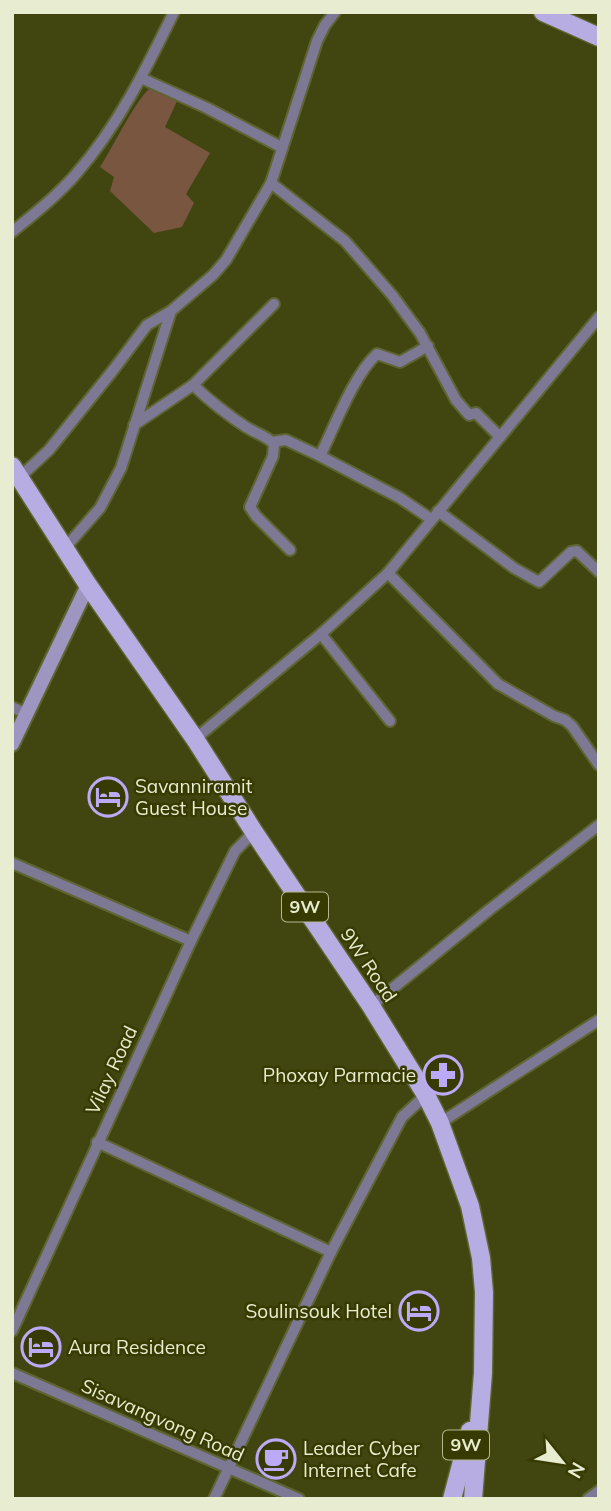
<svg xmlns="http://www.w3.org/2000/svg" width="611" height="1511" viewBox="0 0 611 1511" font-family="Mulish,sans-serif">
<rect width="100%" height="100%" fill="#414610"/>
<!-- green -->
<path fill="#785640" d="M152,87L178,99L165,127L210,153L186,194L194,203L182,227L154,233L110,191L114,177L100,167C111,151 139,93 152,87Z"/>
<g fill="none" stroke-linecap="round" stroke-linejoin="round">
<!-- street casing -->
<g stroke="#5f6433" stroke-width="14">
<g id="street">
<path d="M141,78L207,108L281,147"/>
<path d="M271,183L345,241L392,295L420,333L456,400L469,415L476,413L500,437"/>
<path d="M12,232C34,214 58,195 76,174C118,126 146,69 174,12"/>
<path d="M193,385L274,304"/>
<path d="M134,425L193,385C210,401 226,414 246,427C255,433 267,436 274,444L273,456L250,507L256,516L290,550"/>
<path d="M272,442L286,440L320,456L400,498L431,519"/>
<path d="M320,456C334,428 354,374 377,354L400,362L428,346"/>
<path d="M20,477L49,450L114,369L147,325L171,311L213,275L226,260L271,183L317,41L325,25L335,12"/>
<path d="M438,511L514,568L539,582L571,552L577,551L599,572"/>
<path d="M65,548L100,508L121,468L171,311"/>
<path d="M388,573L498,684L554,716L565,720L572,726L599,765"/>
<path d="M321,634L390,721"/>
<path d="M12,707L25,713"/>
<path d="M195,739L321,634L388,573L599,317"/>
<path d="M12,863L191,941"/>
<path d="M371,1006L489,910L599,825"/>
<path d="M440,1123L599,1020"/>
<path d="M97,1142L331,1252"/>
<path d="M12,1331L191,941L235,851L254,832"/>
<path d="M12,1373L299,1499"/>
<path d="M214,1499L331,1252L402,1117L426,1095"/>
<path d="M588,1499L599,1491"/>
</g>
</g>
<!-- secondary casing -->
<g stroke="#5f6433" stroke-width="18">
<path id="secondary" d="M12,744L88,585"/>
</g>
<!-- primary casing -->
<g stroke="#5f6433" stroke-width="21">
<g id="primary">
<path d="M543,12L599,37"/>
<path d="M12,466L88,585L195,739L254,832L371,1006L426,1095L440,1123L470,1206L481,1258L484,1292L483,1373L473,1499"/>
<path d="M452,1499L470,1431"/>
</g>
</g>
<!-- street -->
<use href="#street" stroke="#7d7893" stroke-width="10"/>
<!-- secondary -->
<use href="#secondary" stroke="#9e96c0" stroke-width="14"/>
<!-- primary -->
<use href="#primary" stroke="#b8ade2" stroke-width="18"/>
</g>
<!-- icons -->
<defs>
<g id="hotel-ring" transform="scale(2.0125)"><circle r="9.5" fill="#373b02" stroke="#bbaaf6" stroke-width="1.5"/><path d="M-6-4.5h1.5V1H6V5H4.5V3h-9V5H-6ZM-4 0a1.8 1.8 0 1 1 3.6 0ZM.5 0V-2.5h3Q6-2.5 6 0Z" fill="#bbaaf6"/></g>
<g id="pharmacy-ring" transform="scale(2.0125)"><circle r="9.5" fill="#373b02" stroke="#bbaaf6" stroke-width="1.5"/><path d="M-2-6h4v4h4v4h-4v4h-4v-4h-4v-4h4Z" fill="#bbaaf6"/></g>
<g id="cafe-ring" transform="scale(2.0125)"><circle r="9.5" fill="#373b02" stroke="#bbaaf6" stroke-width="1.5"/><path d="M-5.5-4.5H6V0H3Q3 3.5 0 3.5H-2.5Q-5.5 3.5-5.5 0ZM3-3.2v2h1.7v-2ZM-6 4.5H4V6H-6Z" fill="#bbaaf6"/></g>
</defs>
<g fill-rule="evenodd">
<use href="#hotel-ring" x="108" y="797"/>
<use href="#pharmacy-ring" x="443" y="1075"/>
<use href="#hotel-ring" x="419" y="1311"/>
<use href="#hotel-ring" x="41" y="1347"/>
<use href="#cafe-ring" x="276" y="1459"/>
</g>
<g text-anchor="middle" stroke-width="5" stroke-linejoin="round" paint-order="stroke">
<!-- shield labels -->
<g fill="#373b02" stroke="#b3b792" stroke-width="2">
<rect x="282" y="892.5" width="46" height="29" rx="5"/>
<rect x="443" y="1430.5" width="46" height="29" rx="5"/>
</g>
<g font-size="18" font-weight="bold" fill="#e8ecd0">
<text x="305" y="913">9W</text>
<text x="466" y="1451">9W</text>
</g>
<!-- poi labels -->
<g font-size="19" fill="#e8ecd0" stroke="#373b02" text-anchor="start">
<text x="135" y="793">Savanniramit<tspan x="135" dy="22">Guest House</tspan></text>
<text x="416" y="1082" text-anchor="end">Phoxay Parmacie</text>
<text x="392" y="1318" text-anchor="end">Soulinsouk Hotel</text>
<text x="68" y="1354">Aura Residence</text>
<text x="303" y="1455">Leader Cyber<tspan x="303" dy="22">Internet Cafe</tspan></text>
</g>
<!-- street labels -->
<g font-size="19" fill="#e8ecd0" stroke="#373b02">
<text transform="translate(369 965) rotate(56)" y="7">9W Road</text>
<text transform="translate(111 1070) rotate(-65)" y="7">Vilay Road</text>
<text transform="translate(163 1420) rotate(24)" y="7">Sisavangvong Road</text>
</g>
</g>
<!-- border -->
<rect width="611" height="1511" fill="none" stroke="#e8ecd0" stroke-width="28"/>
<!-- north arrow -->
<g transform="translate(562 1462) rotate(120)" stroke="#373b02" stroke-width="5" paint-order="stroke">
<path d="M0-5L12 26L0 18L-12 26Z" fill="#e8ecd0"/>
<text y="-10" font-size="19" font-weight="bold" text-anchor="middle" fill="#e8ecd0">N</text>
</g>
</svg>
